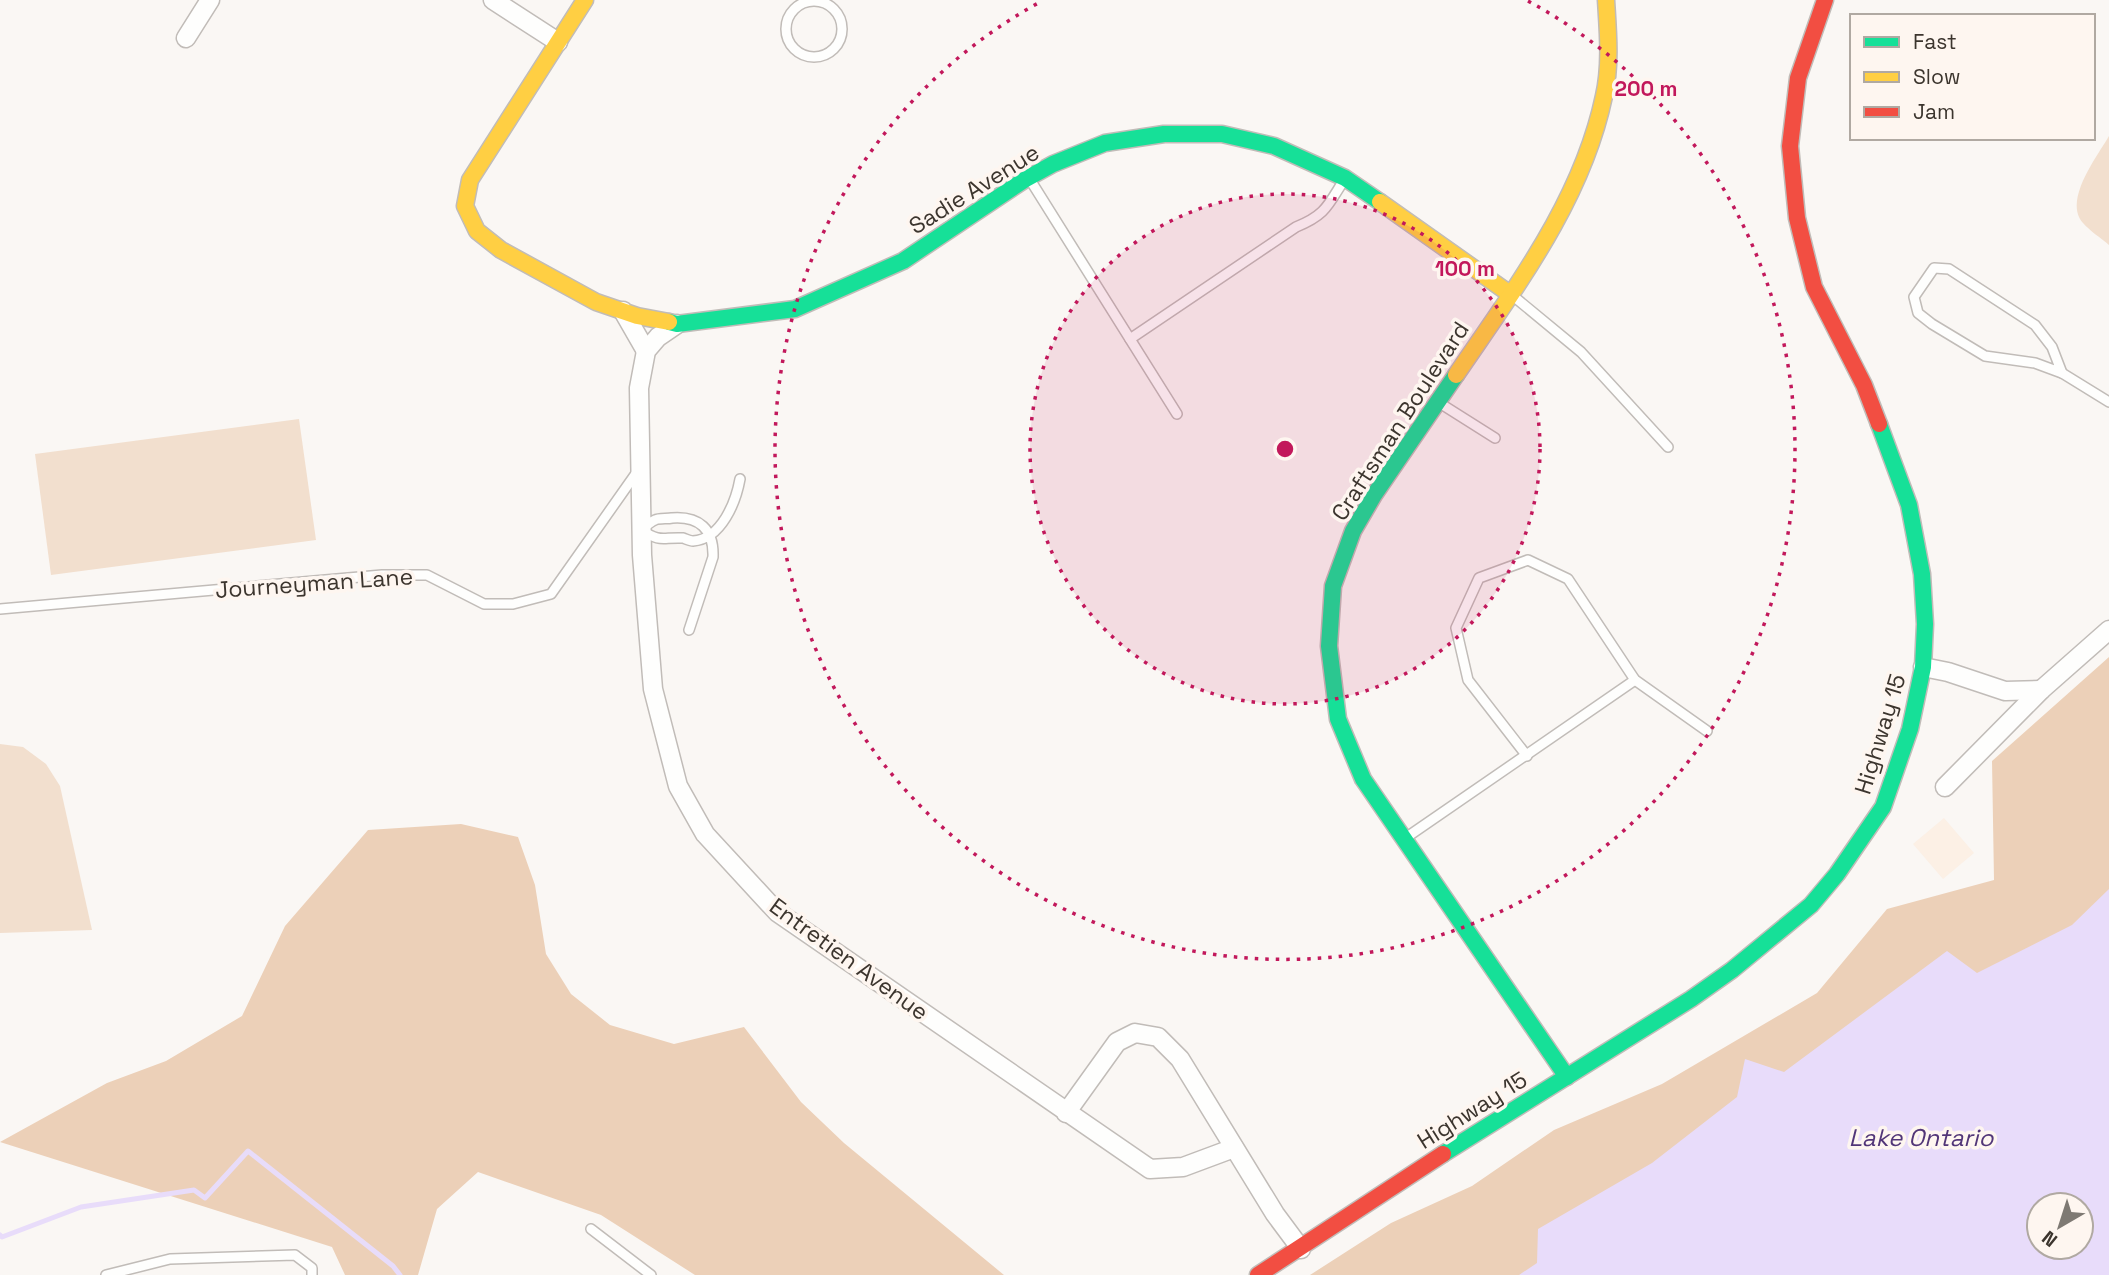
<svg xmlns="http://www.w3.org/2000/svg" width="2109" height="1275" viewBox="0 0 2109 1275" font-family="'Space Grotesk',sans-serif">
<rect width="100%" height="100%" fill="#faf7f4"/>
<!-- built -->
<path fill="#fcf0e5" d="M1944,818L1974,853L1943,879L1913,844Z"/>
<!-- green -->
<g fill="#f2dfce">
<path d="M2109,136V245C2101,238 2090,231 2083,223C2063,200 2097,157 2109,136Z"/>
<path d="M299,419L316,540L51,575L35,454Z"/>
<path d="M0,744L23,747L46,764L60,786L92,930L0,933Z"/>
</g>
<!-- forest -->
<g fill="#ecd0b8">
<path d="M2109,657V924L1546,1275H1310L1391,1223L1472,1186L1554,1130L1662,1084L1817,993L1887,909L1994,880L1992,761Z"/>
<path d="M461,824L518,837L535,885L546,954L571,994L610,1025L674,1044L744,1027L801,1102L844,1143L1004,1275H695L601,1215L478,1172L437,1209L418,1275H345L332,1247L0,1142L107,1083L166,1061L242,1016L285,926L368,830Z"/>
</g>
<!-- water -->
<path fill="#e8dcfa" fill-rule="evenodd" d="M2109,889V1275H1519L1537,1263L1538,1229L1652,1163L1737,1097L1745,1059L1784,1072L1947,951L1977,973L2072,925ZM2039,1205H2081V1247H2039Z"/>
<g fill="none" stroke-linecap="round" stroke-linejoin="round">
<!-- stream -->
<path stroke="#e8dcfa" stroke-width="5" d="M0,1235L2,1237L81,1207L194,1190L205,1198L248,1151L393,1266L400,1275"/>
<!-- lane casing -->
<g stroke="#c1bcb8" stroke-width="12">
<g id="lane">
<circle cx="814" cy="29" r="28"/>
<path d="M1029,178L1177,414"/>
<path d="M1934,268L1949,269L2035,325L2052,347L2062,373L2035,363L1985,356L1932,324L1918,313L1914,297Z"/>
<path d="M1512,295L1581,352L1668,447"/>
<path d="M1130,339L1296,227C1326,215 1328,205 1344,180"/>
<path d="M2062,373L2109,402"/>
<path d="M1438,402L1495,438"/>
<path d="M0,609L382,575H427L484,604H513L551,594L637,472"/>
<path d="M689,630L713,557C714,529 699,516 672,518C667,519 659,518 655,520C650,522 645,527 641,530C662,543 661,537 683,538C686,539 690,541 693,541C722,539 736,501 740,479"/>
<path d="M1527,756L1468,680L1456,628L1479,578L1528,560L1568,579L1635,680L1707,731"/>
<path d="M1407,837L1635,680"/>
<path d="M591,1229L651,1275"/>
<path d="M106,1275L170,1259L295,1255L312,1268V1275"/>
</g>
</g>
<!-- street casing -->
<g stroke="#c1bcb8" stroke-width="21">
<g id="street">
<path d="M493,0L558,42"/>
<path d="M186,38L210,0"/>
<path d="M623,311L646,351"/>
<path d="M677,324L658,337L646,351L639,388L642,555L653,689L678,786L705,834L777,912L1150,1169L1183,1167L1234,1148"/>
<path d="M1923,667L1948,672L2005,691L2041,690"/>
<path d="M1945,787L2041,690L2109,630"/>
<path d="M1066,1113L1117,1042L1135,1033L1158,1037L1180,1059L1275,1214L1301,1249"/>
</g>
</g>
<!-- fast casing -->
<g stroke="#c1bcb8" stroke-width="19">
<g id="fast">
<path d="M669,322L677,324L795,309L903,261L1024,180L1053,164L1105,143L1164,134H1222L1274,146L1345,178L1380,202"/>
<path d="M1456,375L1374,495L1353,531L1333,586L1329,646L1338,719L1363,779L1567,1077"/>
<path d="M1443,1154L1691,999L1732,970L1811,905L1837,874L1883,807L1910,729L1923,667L1925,624L1922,574L1909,505L1879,424"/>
</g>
</g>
<!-- slow casing -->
<g stroke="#c1bcb8" stroke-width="19">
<g id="slow">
<path d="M585,0L470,180L465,206L477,231L501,250L596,302L637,316L669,322"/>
<path d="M1380,202L1510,294"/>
<path d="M1456,375C1515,288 1582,201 1604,96C1611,65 1608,32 1606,0"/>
</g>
</g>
<!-- jam casing -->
<g stroke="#c1bcb8" stroke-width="19">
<g id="jam">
<path d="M1825,0L1798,78L1790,146L1797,218L1814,287L1864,385L1879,424"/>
<path d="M1258,1275L1443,1154"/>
</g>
</g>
<!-- lane -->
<use href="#lane" stroke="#fefefd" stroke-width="9"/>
<!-- street -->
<use href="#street" stroke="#fefefd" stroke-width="18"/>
<!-- fast -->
<use href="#fast" stroke="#16e098" stroke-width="16"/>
<!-- slow -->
<use href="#slow" stroke="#ffcf43" stroke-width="16"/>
<!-- jam -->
<use href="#jam" stroke="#f24e42" stroke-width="16"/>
</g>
<!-- distance rings -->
<circle cx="1285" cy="449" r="255" fill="#c2185b" fill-opacity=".12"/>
<g fill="none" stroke="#c2185b" stroke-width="3.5" stroke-dasharray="3.5 7">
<circle cx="1285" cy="449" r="255"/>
<path d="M1528 1A510 510 0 1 1 1042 1"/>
</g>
<g text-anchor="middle" stroke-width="7" stroke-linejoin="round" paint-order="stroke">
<!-- street labels -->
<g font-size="23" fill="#3c352e" stroke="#fef6f0">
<text transform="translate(974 189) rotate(-32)" y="8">Sadie Avenue</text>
<text transform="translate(1400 421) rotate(-57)" y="8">Craftsman Boulevard</text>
<text transform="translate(314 583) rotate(-4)" y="8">Journeyman Lane</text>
<text transform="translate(1880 734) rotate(-73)" y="8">Highway 15</text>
<text transform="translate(849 959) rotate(36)" y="8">Entretien Avenue</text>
<text transform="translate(1472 1110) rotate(-32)" y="8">Highway 15</text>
</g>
<!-- water labels -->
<g font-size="24" font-style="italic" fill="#523678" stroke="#fef6f0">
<text x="1921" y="1146">Lake Ontario</text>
</g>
</g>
<circle cx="1285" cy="449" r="10" fill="#c2185b" stroke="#fef6f0" stroke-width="3.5"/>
<g font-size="21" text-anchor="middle" font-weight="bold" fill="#c2185b" stroke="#fef6f0" stroke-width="7" stroke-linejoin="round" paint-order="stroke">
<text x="1646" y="96">200 m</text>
<text x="1465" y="276">100 m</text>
</g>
<!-- legend -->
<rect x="1850" y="14" width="245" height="126" fill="#fef6f0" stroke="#b0a9a2" stroke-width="2"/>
<rect x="1864" y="37" width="35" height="10" fill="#16e098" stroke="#b0a9a2" stroke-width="2"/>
<text x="1913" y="49" font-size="21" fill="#3c352e">Fast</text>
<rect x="1864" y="72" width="35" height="10" fill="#ffcf43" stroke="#b0a9a2" stroke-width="2"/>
<text x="1913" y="84" font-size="21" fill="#3c352e">Slow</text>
<rect x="1864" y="107" width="35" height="10" fill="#f24e42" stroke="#b0a9a2" stroke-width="2"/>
<text x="1913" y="119" font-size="21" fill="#3c352e">Jam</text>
<!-- north arrow -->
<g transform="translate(2060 1226) rotate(219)"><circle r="33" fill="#fef6f0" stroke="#b0a9a2" stroke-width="2"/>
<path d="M0-5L12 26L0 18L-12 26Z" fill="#7e7973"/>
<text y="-10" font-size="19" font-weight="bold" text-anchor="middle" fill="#3c352e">N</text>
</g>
</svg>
